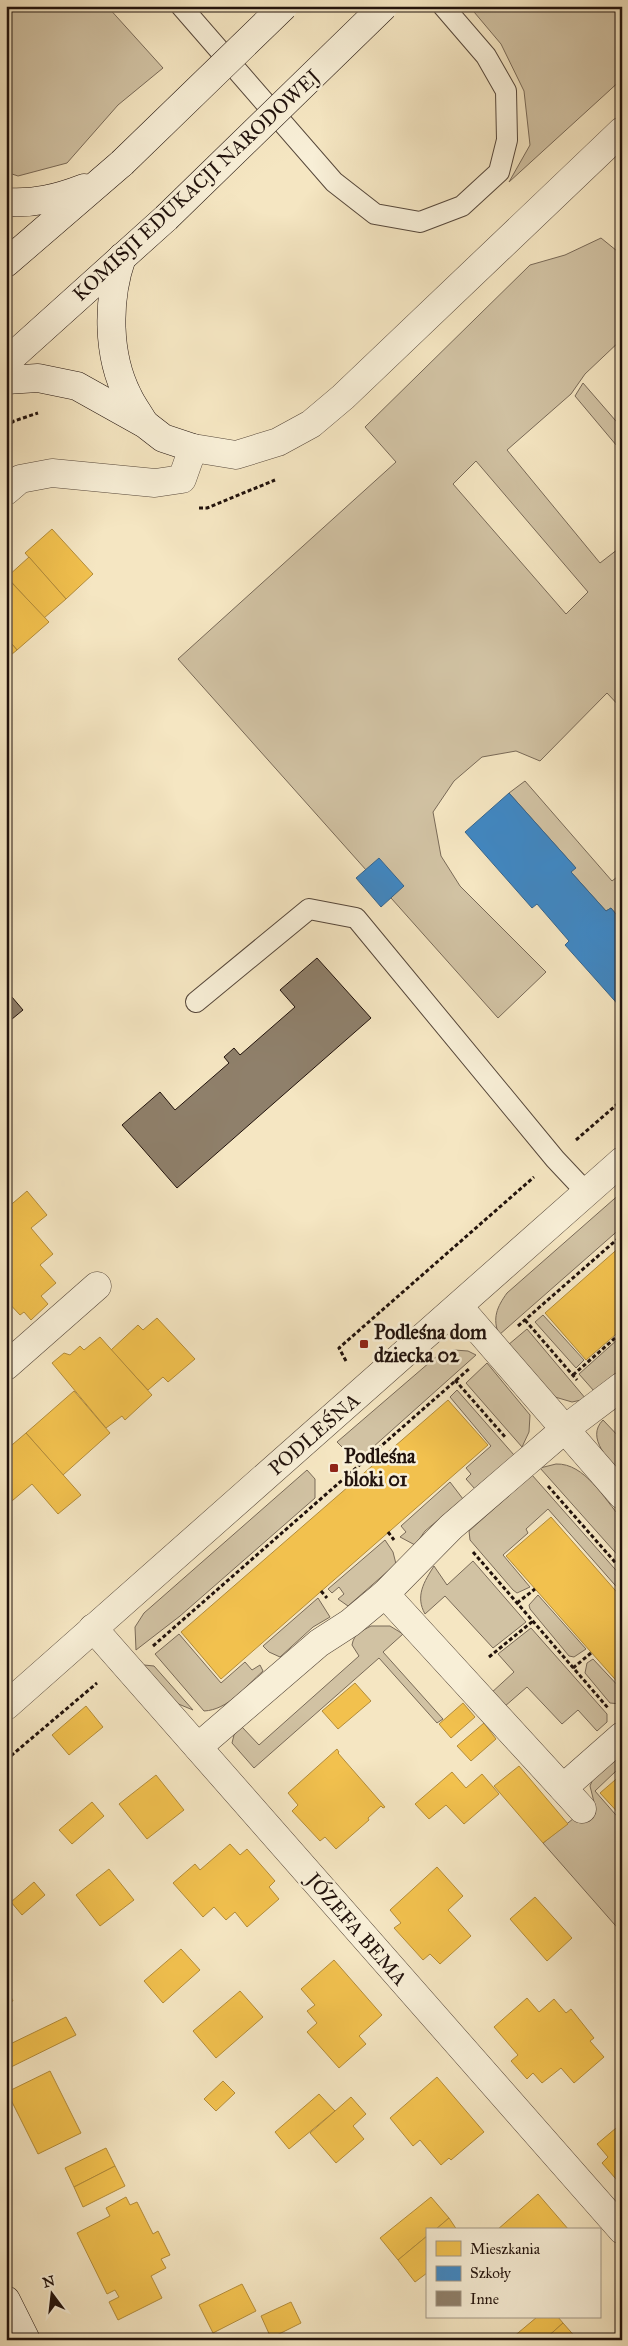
<svg xmlns="http://www.w3.org/2000/svg" width="628" height="2346" viewBox="0 0 628 2346" font-family="'IM FELL Great Primer',serif">
<rect width="100%" height="100%" fill="#f5e6c2"/>
<filter id="stains"><feTurbulence type="fractalNoise" baseFrequency=".004" numOctaves="4"/><feColorMatrix values="0 0 0 0 .2 0 0 0 0 .09 0 0 0 0 .02 0 0 0 .5 -.17"/></filter>
<radialGradient id="worn" r=".72"><stop offset=".6" stop-color="#630" stop-opacity="0"/><stop offset="1" stop-color="#630" stop-opacity=".3"/></radialGradient>
<!-- green -->
<g fill="#d1c2a3" stroke="#796a58" fill-rule="evenodd">
<path d="M6,6H107L163,68L118,105L67,163L18,176L6,172Z"/>
<path d="M469,6H622V79L509,182L530,145L524,91L501,44Z"/>
<path d="M601,238L622,255V339L585,374L571,394L507,450L600,563L622,546V709L607,693L540,761L516,751L482,757L454,781L433,812L441,856L460,886L546,972L498,1018L178,659L396,462L365,427L530,265L565,255ZM476,461L588,592L566,614L453,484Z"/>
<path d="M583,383L622,428V452L575,396Z"/>
<path d="M525,781L612,881L622,873L620,919L611,908L606,911L571,872L575,867L509,793Z"/>
<path d="M622,1192V1227L499,1335C492,1318 497,1307 507,1293Z"/>
<path d="M543,1315L584,1360L576,1368L535,1322Z"/>
<path d="M527,1329L586,1399L572,1402L555,1397L508,1345Z"/>
<path d="M618,1339H622V1368L594,1391L579,1374Z"/>
<path d="M454,1350L468,1351L476,1355L363,1456L347,1452L337,1442L437,1356Z"/>
<path d="M487,1363L530,1415L529,1432L522,1447L466,1383Z"/>
<path d="M457,1390L514,1455L475,1489L466,1479L471,1474L466,1468L491,1446L450,1397Z"/>
<path d="M603,1420L622,1440V1474C610,1461 585,1438 603,1420Z"/>
<path d="M556,1464C585,1463 604,1499 622,1519V1560L540,1468Z"/>
<path d="M307,1470L315,1479V1498L180,1616L136,1650L135,1627L144,1613Z"/>
<path d="M532,1475L622,1577V1593L548,1509L526,1529L528,1533L503,1555L530,1587L517,1593L513,1590L470,1540L469,1531Z"/>
<path d="M450,1482L463,1499L425,1531L415,1545L400,1537L406,1532L401,1526Z"/>
<path d="M385,1540L393,1552L396,1564L348,1606L338,1599L344,1594L339,1587L332,1593L328,1589Z"/>
<path d="M473,1561L526,1622L493,1648L445,1596L425,1614C415,1596 424,1582 434,1566L447,1585Z"/>
<path d="M538,1595L586,1649L574,1657L569,1656L530,1609L529,1605Z"/>
<path d="M318,1598L330,1617L313,1627L280,1657L269,1652L263,1646Z"/>
<path d="M371,1626H390L403,1634L383,1652L443,1719L437,1723L379,1658L254,1768L232,1743L234,1735L242,1727L259,1745L359,1656L352,1645C354,1633 362,1631 371,1626Z"/>
<path d="M531,1628L607,1714V1722L597,1731L578,1710L562,1724L527,1687L504,1707L490,1694L514,1672L498,1654Z"/>
<path d="M179,1634L221,1683L245,1662L252,1670L260,1665L263,1671C246,1686 228,1710 204,1711L155,1654Z"/>
<path d="M593,1659L622,1690L621,1704L610,1703L585,1673L587,1663Z"/>
<path d="M144,1665L154,1666L193,1710L176,1703Z"/>
<path d="M622,1750V1771L619,1774L616,1771L595,1791L622,1822V1933L543,1843L594,1802L590,1786L595,1774Z"/>
</g>
<!-- homes -->
<g fill="#f2c14e" stroke="#b38c3a">
<path d="M52,529L93,574L66,599L25,553Z"/>
<path d="M29,557L66,599L44,618L7,577Z"/>
<path d="M11,582L49,622L17,650L6,637V586Z"/>
<path d="M6,637L17,650L6,659Z"/>
<path d="M27,1191L47,1215L31,1228L53,1254L40,1265L56,1283L41,1296L48,1304L31,1320L24,1312L20,1315L6,1300V1209Z"/>
<path d="M622,1245V1329L586,1360L545,1313Z"/>
<path d="M157,1318L195,1359L168,1382L163,1377L148,1390L111,1350L138,1325L143,1330Z"/>
<path d="M100,1337L152,1395L125,1420L122,1416L106,1428L52,1363L64,1353L70,1355L80,1346L84,1350Z"/>
<path d="M74,1391L110,1433L63,1475L26,1433Z"/>
<path d="M448,1400L488,1445L221,1679L181,1632Z"/>
<path d="M26,1433L81,1495L58,1514L32,1484L6,1506V1450Z"/>
<path d="M551,1517L622,1598L621,1686L506,1556Z"/>
<path d="M355,1683L371,1701L338,1729L322,1711Z"/>
<path d="M463,1703L475,1717L451,1738L439,1724Z"/>
<path d="M86,1706L103,1727L69,1755L52,1735Z"/>
<path d="M484,1723L496,1739L471,1761L457,1746Z"/>
<path d="M337,1749L339,1752L338,1753L385,1807L383,1808L381,1806L368,1818L369,1820L336,1849L325,1837L320,1841L292,1811L298,1805L288,1793Z"/>
<path d="M519,1766L568,1824L543,1843L494,1786Z"/>
<path d="M452,1772L466,1788L482,1774L499,1794L464,1824L446,1805L429,1819L415,1804Z"/>
<path d="M622,1774V1817L600,1793Z"/>
<path d="M156,1775L184,1810L147,1839L119,1804Z"/>
<path d="M92,1802L104,1816L72,1844L59,1830Z"/>
<path d="M230,1844L240,1855L247,1849L275,1881L269,1887L279,1899L247,1927L235,1912L226,1920L214,1907L203,1917L173,1883L195,1864L200,1870Z"/>
<path d="M437,1867L463,1896L448,1910L471,1936L440,1964L430,1954L423,1960L394,1928L401,1923L390,1910Z"/>
<path d="M109,1869L134,1900L100,1926L76,1895Z"/>
<path d="M34,1882L45,1895L22,1915L11,1902Z"/>
<path d="M535,1897L572,1938L547,1961L510,1919Z"/>
<path d="M181,1949L200,1970L163,2003L144,1981Z"/>
<path d="M334,1960L382,2015L359,2036L366,2044L339,2068L307,2032L317,2023L307,2011L315,2005L301,1989Z"/>
<path d="M6,1987L13,2001L6,2004Z"/>
<path d="M240,1991L263,2017L216,2058L193,2031Z"/>
<path d="M527,1998L539,2012L554,1999L566,2013L571,2009L594,2038L590,2041L604,2057L574,2083L561,2068L542,2083L533,2073L527,2079L511,2061L518,2055L494,2027Z"/>
<path d="M66,2017L76,2035L9,2068L6,2062V2046Z"/>
<path d="M50,2071L81,2133L38,2154L7,2092Z"/>
<path d="M437,2077L484,2132L451,2160L449,2158L441,2165L420,2140L413,2146L390,2118Z"/>
<path d="M223,2081L235,2093L216,2111L204,2099Z"/>
<path d="M319,2094L335,2111L289,2149L275,2132Z"/>
<path d="M351,2097L366,2114L353,2126L364,2139L336,2163L310,2133Z"/>
<path d="M622,2123V2186L602,2163L608,2157L597,2144Z"/>
<path d="M106,2148L115,2166L74,2187L65,2168Z"/>
<path d="M115,2166L125,2186L83,2207L74,2187Z"/>
<path d="M538,2194L569,2230H497Z"/>
<path d="M126,2197L130,2205L137,2202L153,2234L158,2231L170,2255L161,2259L166,2268L151,2276L162,2298L118,2320L109,2302L119,2297L115,2290L107,2294L77,2233L110,2216L106,2208Z"/>
<path d="M431,2197L449,2218L435,2230H427V2236L398,2260L380,2238Z"/>
<path d="M449,2218L457,2230H435Z"/>
<path d="M427,2236V2273L415,2282L398,2260Z"/>
<path d="M242,2284L256,2311L213,2333L199,2305Z"/>
<path d="M291,2302L301,2323L271,2338L261,2316Z"/>
<path d="M537,2317H558L563,2323L544,2340H513L512,2338Z"/>
<path d="M563,2323L578,2340H544Z"/>
<path d="M622,2329V2340H611L610,2339Z"/>
</g>
<!-- schools -->
<g fill="#3f88c5" stroke="#36658e">
<path d="M509,793L576,868L571,872L606,911L611,908L620,919L622,918V1009L565,945L569,941L537,904L532,908L465,832Z"/>
<path d="M379,858L404,886L381,907L356,878Z"/>
</g>
<!-- building -->
<g fill="#8f806b" stroke="#21120c">
<path d="M317,958L371,1018L177,1188L122,1125L160,1092L175,1110L229,1063L224,1057L234,1048L240,1055L295,1007L280,990Z"/>
<path d="M6,990L23,1010L6,1024Z"/>
</g>
<g fill="none" stroke-linecap="round" stroke-linejoin="round">
<!-- lane casing -->
<g stroke="#56473a" stroke-width="22">
<g id="lane">
<path d="M181,6L334,182L375,214L420,222L462,206L499,172L507,140L506,91L486,56L443,6"/>
<path d="M196,1002L309,909L356,918L555,1159L586,1192"/>
</g>
</g>
<!-- street casing -->
<g stroke="#56473a" stroke-width="29">
<g id="street">
<path d="M6,491L20,479L52,473L155,483L182,479L193,448L236,455L278,442L311,424L343,397L622,131"/>
<path d="M459,1307L622,1495"/>
<path d="M6,1366L97,1286"/>
<path d="M385,1594L582,1809"/>
<path d="M93,1628L622,2230"/>
<path d="M6,1706L622,1161"/>
<path d="M198,1747L319,1643L350,1623L385,1594L451,1527L565,1429L622,1386"/>
<path d="M563,1788L622,1736"/>
</g>
</g>
<!-- secondary casing -->
<g stroke="#21120c" stroke-width="29">
<g id="secondary">
<path d="M6,202C34,204 58,198 84,188"/>
<path d="M122,257C107,300 107,355 128,396C132,405 139,414 144,423"/>
<path d="M6,263L122,163"/>
<path d="M6,362L166,218"/>
<path d="M6,380L38,378L77,386L145,424L163,438L193,448"/>
<path d="M6,2300L26,2340"/>
</g>
</g>
<!-- path -->
<g stroke="#21120c" stroke-width="3" stroke-dasharray="4 2.5" stroke-linecap="butt">
<path d="M6,427L14,421L38,413"/>
<path d="M199,508H207L275,480"/>
<path d="M576,1140L622,1100"/>
<path d="M525,1320L577,1380"/>
<path d="M518,1326L622,1235"/>
<path d="M346,1361L339,1348L534,1177"/>
<path d="M573,1375L622,1332"/>
<path d="M455,1380L506,1438"/>
<path d="M548,1486L622,1570"/>
<path d="M388,1532L394,1540"/>
<path d="M473,1552L608,1708"/>
<path d="M321,1591L327,1598"/>
<path d="M517,1603L535,1589"/>
<path d="M153,1646L470,1368"/>
<path d="M489,1657L533,1621"/>
<path d="M573,1668L591,1653"/>
<path d="M6,1760L97,1683"/>
</g>
<!-- lane -->
<use href="#lane" stroke="#f8efd7" stroke-width="20"/>
<!-- street -->
<use href="#street" stroke="#f8efd7" stroke-width="28"/>
<!-- secondary -->
<use href="#secondary" stroke="#f8efd7" stroke-width="28"/>
<!-- secondary-bridge casing -->
<g stroke="#21120c" stroke-width="29" stroke-linecap="butt">
<g id="secondary-bridge">
<path d="M122,163L284,6"/>
<path d="M166,218L384,6"/>
</g>
</g>
<!-- secondary-bridge -->
<use href="#secondary-bridge" stroke="#f8efd7" stroke-width="28"/>
</g>
<!-- markers -->
<g fill="#8f2418" stroke="#f8efd7" stroke-width="2">
<rect x="359" y="1339" width="10" height="10" rx="2.5"/>
<rect x="329" y="1463" width="10" height="10" rx="2.5"/>
</g>
<g text-anchor="middle" stroke-width="5" stroke-linejoin="round" paint-order="stroke">
<!-- street labels -->
<g font-size="20" fill="#21120c" stroke="#f8efd7">
<text transform="translate(196 185) rotate(-43)" y="7">KOMISJI EDUKACJI NARODOWEJ</text>
<text transform="translate(314 1434) rotate(-41)" y="7">PODLEŚNA</text>
<text transform="translate(357 1929) rotate(49)" y="7">JÓZEFA BEMA</text>
</g>
<!-- poi labels -->
<g font-size="20" font-weight="bold" fill="#21120c" stroke="#f8efd7" text-anchor="start">
<text x="374" y="1339">Podleśna dom<tspan x="374" dy="23">dziecka 02</tspan></text>
<text x="344" y="1463">Podleśna<tspan x="344" dy="23">bloki 01</tspan></text>
</g>
</g>
<!-- margin -->
<rect width="628" height="2346" fill="none" stroke="#f5e6c2" stroke-width="25"/>
<rect x="8" y="8" width="613" height="2331" fill="none" stroke="#21120c" stroke-width="2.5"/>
<rect x="12" y="12" width="603" height="2321" fill="none" stroke="#21120c"/>
<!-- legend -->
<rect x="426" y="2228" width="175" height="90" fill="#f8efd7" stroke="#a29786"/>
<rect x="436" y="2241" width="25" height="15" fill="#f2c14e" stroke="#a29786"/>
<text x="470" y="2254" font-size="15" fill="#21120c">Mieszkania</text>
<rect x="436" y="2266" width="25" height="15" fill="#3f88c5" stroke="#a29786"/>
<text x="470" y="2278" font-size="15" fill="#21120c">Szkoły</text>
<rect x="436" y="2291" width="25" height="15" fill="#8f806b" stroke="#a29786"/>
<text x="470" y="2304" font-size="15" fill="#21120c">Inne</text>
<!-- north arrow -->
<g transform="translate(52 2294) rotate(345)" stroke="#f8efd7" stroke-width="4" paint-order="stroke">
<path d="M0-4L9 19L0 12L-9 19Z" fill="#21120c"/>
<text y="-8" font-size="14" font-weight="bold" text-anchor="middle" fill="#21120c">N</text>
</g>
<rect width="100%" height="100%" filter="url(#stains)"/>
<rect width="100%" height="100%" fill="url(#worn)"/>
</svg>
